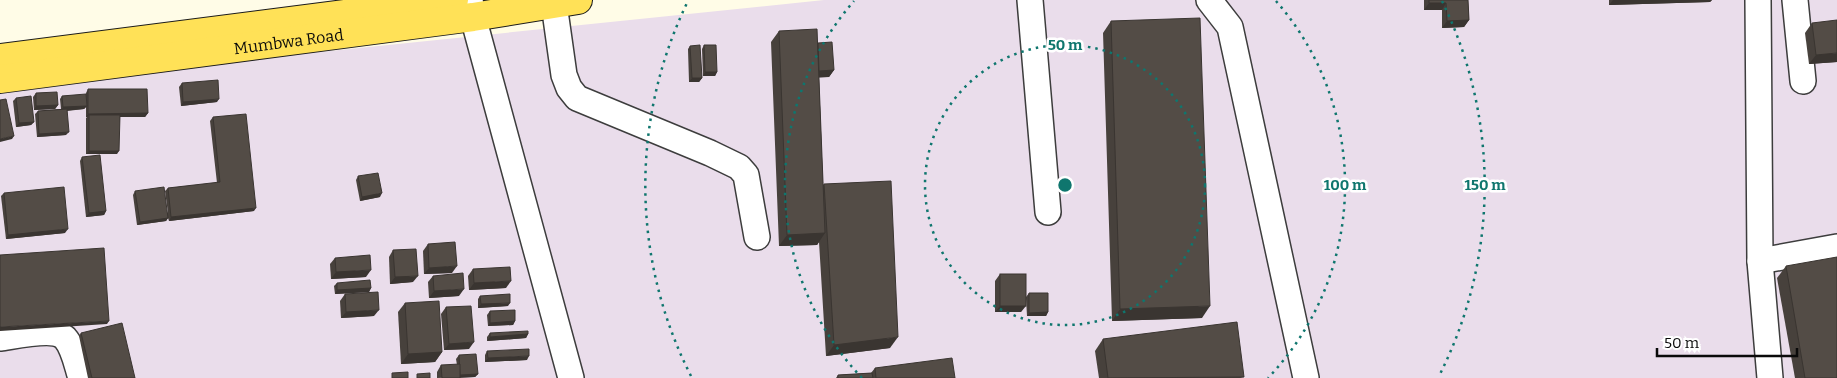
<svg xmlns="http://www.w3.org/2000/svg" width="1837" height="378" viewBox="0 0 1837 378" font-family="Bitter,serif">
<rect width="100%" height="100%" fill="#fffce7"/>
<!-- industrial -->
<path fill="#eaddeb" d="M824,0H1837V378H0V85Z"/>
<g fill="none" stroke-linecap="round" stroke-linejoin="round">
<!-- minor casing -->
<g stroke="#3d3d3d" stroke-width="28">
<g id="minor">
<path d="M470,0L473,17L571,378"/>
<path d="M1030,0L1048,212"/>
<path d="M1209,0L1230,27L1306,378"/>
<path d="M1758,0L1760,261L1770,378"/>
<path d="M1795,0L1803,81"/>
<path d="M554,4L564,75L569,88L577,98L710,153L739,167L746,175L757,237"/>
<path d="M1760,261L1837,247"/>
<path d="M0,338C15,336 54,327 65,338C74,348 77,366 81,378"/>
</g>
</g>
<!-- major casing -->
<g stroke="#1b1b1b" stroke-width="30">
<g id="major">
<path d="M0,58L454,0"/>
<path id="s1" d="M0,79L473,17L578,0"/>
</g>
</g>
<!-- minor -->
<use href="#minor" stroke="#fff" stroke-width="25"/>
<!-- major -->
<use href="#major" stroke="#ffe157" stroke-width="28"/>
</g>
<!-- wall -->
<g fill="#47413c">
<path d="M1424,0H1468L1469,20L1464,27L1442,28V10H1424Z"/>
<path d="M1609,0H1712L1710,2L1609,5Z"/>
<path d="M1111,21L1202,318L1112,321L1103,33Z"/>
<path d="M1812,23L1837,62L1809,64L1805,33Z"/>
<path d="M779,31L818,43L834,70L829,77H819L823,185L824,184L890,348L826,356L819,242L817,245L779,246L771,42Z"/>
<path d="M704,45L717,72L715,76H703L702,49Z"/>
<path d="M690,46L702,78L699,82H689L688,49Z"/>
<path d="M182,83L217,102L181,106L179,87Z"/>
<path d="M88,89L148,113L145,117H120L117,154H86V118L87,117H86V107L84,109L67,111L66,135L37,137L35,114L38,111L61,109L60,99L62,96L86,95V93Z"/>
<path d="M36,93L58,105L55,109L34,110L33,97Z"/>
<path d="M16,98L34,122L31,125L16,127L13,101Z"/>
<path d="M213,117L254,211L169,221L168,218L166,221L137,225L133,195L135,191L168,213L165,191L168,188L217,183L210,121Z"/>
<path d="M82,157L106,211L104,215L86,217L80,161Z"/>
<path d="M358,176L380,197L360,201L356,180Z"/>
<path d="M4,193L65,233L6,239L1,196Z"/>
<path d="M428,244L452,273L424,274L423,251Z"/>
<path d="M393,250L413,282L390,284L389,257Z"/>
<path d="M335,258L366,277L331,279L330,264Z"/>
<path d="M1786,266L1837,378H1795L1777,278Z"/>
<path d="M473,269L506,288L469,290L468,276Z"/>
<path d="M1000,274L1026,297L1029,293L1048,312L1046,316H1027L1026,298L1021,312H995V281Z"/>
<path d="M433,276L459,296L429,298L428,282Z"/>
<path d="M337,283L371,288L369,292L335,294L334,286Z"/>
<path d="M345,294L374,316L341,318L340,301Z"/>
<path d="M480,296L508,306L478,308V299Z"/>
<path d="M405,303L442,352L435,362L401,364L398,312Z"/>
<path d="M446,307L469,349L444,350L441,314Z"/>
<path d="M490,311L515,321L513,325L488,326L487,315Z"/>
<path d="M81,333L135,378H88L79,336Z"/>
<path d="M490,333L528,334L526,338L487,341V337Z"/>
<path d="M1103,339L1244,378H1099L1095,351Z"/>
<path d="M487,351L527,360L485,362V355Z"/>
<path d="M459,355L478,374L475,377L437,378V372L441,365H457L456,359Z"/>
<path d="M875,368L955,378H836L838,375L871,373Z"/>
</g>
<!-- shaded-wall -->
<g fill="#3a3531">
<path d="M1613,0H1712L1710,2L1609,5Z"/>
<path d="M1429,3H1446L1442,10H1424Z"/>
<path d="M1469,20L1464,27L1442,28L1447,21Z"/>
<path d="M1837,53V62L1809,64L1816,55Z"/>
<path d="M834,70L829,77L813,78L818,71Z"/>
<path d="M705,72H717L715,76H703Z"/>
<path d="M692,78H702L699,82H689Z"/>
<path d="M219,99L217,102L181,106L183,102Z"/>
<path d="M58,105L55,109L34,110L36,106Z"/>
<path d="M87,106L84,109L61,111L63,107Z"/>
<path d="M148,113L145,117H89V115L87,117H86L88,114Z"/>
<path d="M34,122L31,125L16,127L19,123Z"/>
<path d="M69,132L66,135L37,137L39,134Z"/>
<path d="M14,136L12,139L0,142V139Z"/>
<path d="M89,151H119L117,154H86Z"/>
<path d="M382,193L380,197L360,201L362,197Z"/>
<path d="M256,208L254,211L169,221L171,217Z"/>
<path d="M106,211L104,215L86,217L89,213Z"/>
<path d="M168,218L166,221L137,225L140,222Z"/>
<path d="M68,229L65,233L6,239L8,235Z"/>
<path d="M825,233L817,245L779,246L787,235Z"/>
<path d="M457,266L452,273L424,274L429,268Z"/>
<path d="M371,270L366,277L331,279L336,272Z"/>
<path d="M418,276L413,282L390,284L395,277Z"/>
<path d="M511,281L506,288L469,290L474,283Z"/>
<path d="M371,288L369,292L335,294L337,290Z"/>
<path d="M464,289L459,296L429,298L434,291Z"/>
<path d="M510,303L508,306L478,308L481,304Z"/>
<path d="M1000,306H1026L1021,312H995Z"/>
<path d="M1210,306L1202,318L1112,321L1120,309Z"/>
<path d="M379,310L374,316L341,318L346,312Z"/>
<path d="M1048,312L1046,316H1027L1029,313Z"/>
<path d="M109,321L107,324L0,331V327Z"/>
<path d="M515,321L513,325L488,326L490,323Z"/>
<path d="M528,334L526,338L487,341L490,337Z"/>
<path d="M898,337L890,348L826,356L834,345Z"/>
<path d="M474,342L469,349L444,350L449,344Z"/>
<path d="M442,352L435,362L401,364L408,354Z"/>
<path d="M529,356L527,360L485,362L488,358Z"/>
<path d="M478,374L475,377L458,378L460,375Z"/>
</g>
<!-- building -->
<g fill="#534c46" stroke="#3a3531">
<path d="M1429,0H1468L1469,20L1447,21L1446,3H1429Z"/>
<path d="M1200,18L1210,306L1120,309L1111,21Z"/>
<path d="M1837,20V53L1816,55L1812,23Z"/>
<path d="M817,29L825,233L787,235L779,31Z"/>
<path d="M832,42L834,70L819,71L818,43Z"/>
<path d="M700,45L702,78H692L690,46Z"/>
<path d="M704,45H716L717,72H705Z"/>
<path d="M218,80L219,99L183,102L182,83Z"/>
<path d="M88,89H147L148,113L88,114Z"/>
<path d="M57,92L58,105L36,106V93Z"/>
<path d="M86,94L87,106L63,107L62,96Z"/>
<path d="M31,96L34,122L19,123L16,98Z"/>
<path d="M6,99L14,136L0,139V100Z"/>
<path d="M67,109L69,132L39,134L38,111Z"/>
<path d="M246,114L256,208L171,217L168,188L220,182L213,117Z"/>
<path d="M89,115H120L119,151H89Z"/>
<path d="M100,155L106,211L89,213L82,157Z"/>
<path d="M378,173L382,193L362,197L358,176Z"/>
<path d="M891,181L898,337L834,345L824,184Z"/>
<path d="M64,187L68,229L8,235L4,193Z"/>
<path d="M164,187L168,218L140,222L135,191Z"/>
<path d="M455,242L457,266L429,268L428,244Z"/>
<path d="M104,248L109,321L0,327V255Z"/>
<path d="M416,249L418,276L395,277L393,250Z"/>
<path d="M370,255L371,270L336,272L335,258Z"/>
<path d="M1837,257V378H1805L1786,266Z"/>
<path d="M510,267L511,281L474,283L473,269Z"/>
<path d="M463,273L464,289L434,291L433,276Z"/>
<rect x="1000" y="274" width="26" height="32"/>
<path d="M370,280L371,288L337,290V283Z"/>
<path d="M378,292L379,310L346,312L345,294Z"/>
<path d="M1029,293H1048V312L1029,313Z"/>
<path d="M510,294V303L481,304L480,296Z"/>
<path d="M439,301L442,352L408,354L405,303Z"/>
<path d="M471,306L474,342L449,344L446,307Z"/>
<path d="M515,310V321L490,323V311Z"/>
<path d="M1237,322L1244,377L1108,378L1103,339Z"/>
<path d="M122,323L135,378H92L81,333Z"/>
<path d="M528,331V334L490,337V333Z"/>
<path d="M529,349V356L488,358L487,351Z"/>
<path d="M476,354L478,374L460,375L459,355Z"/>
<path d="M952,358L955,378H876L875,368Z"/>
<path d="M460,364V378H442L441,365Z"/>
<path d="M408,372V378H392V373Z"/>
<path d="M430,373V378H417V374Z"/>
<path d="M872,373L873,378H838V375Z"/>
</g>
<!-- distance rings -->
<g fill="none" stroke="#0f766e" stroke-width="2.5" stroke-dasharray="2.5 5">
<circle cx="1065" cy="185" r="140"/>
<path d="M862 378A280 280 0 0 1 854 1M1276 1A280 280 0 0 1 1268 378"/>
<path d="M691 376A420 420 0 0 1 688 1M1442 1A420 420 0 0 1 1439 376"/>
</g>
<g text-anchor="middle" stroke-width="5" stroke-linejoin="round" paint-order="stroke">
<!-- street labels -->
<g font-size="16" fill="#0a0a0a" stroke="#fff">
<text dy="6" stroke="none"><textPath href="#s1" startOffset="291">Mumbwa Road</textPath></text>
</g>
</g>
<circle cx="1065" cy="185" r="8" fill="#0f766e" stroke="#fff" stroke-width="2.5"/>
<g font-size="15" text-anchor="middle" font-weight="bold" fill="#0f766e" stroke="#fff" stroke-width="5" stroke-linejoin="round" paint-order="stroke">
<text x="1065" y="50">50 m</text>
<text x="1345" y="190">100 m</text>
<text x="1485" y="190">150 m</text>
</g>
<!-- scale -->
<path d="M1657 348v8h140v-8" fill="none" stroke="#0a0a0a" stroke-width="2.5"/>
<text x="1664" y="348" font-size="15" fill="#0a0a0a" stroke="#ffffff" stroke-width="4" paint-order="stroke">50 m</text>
</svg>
